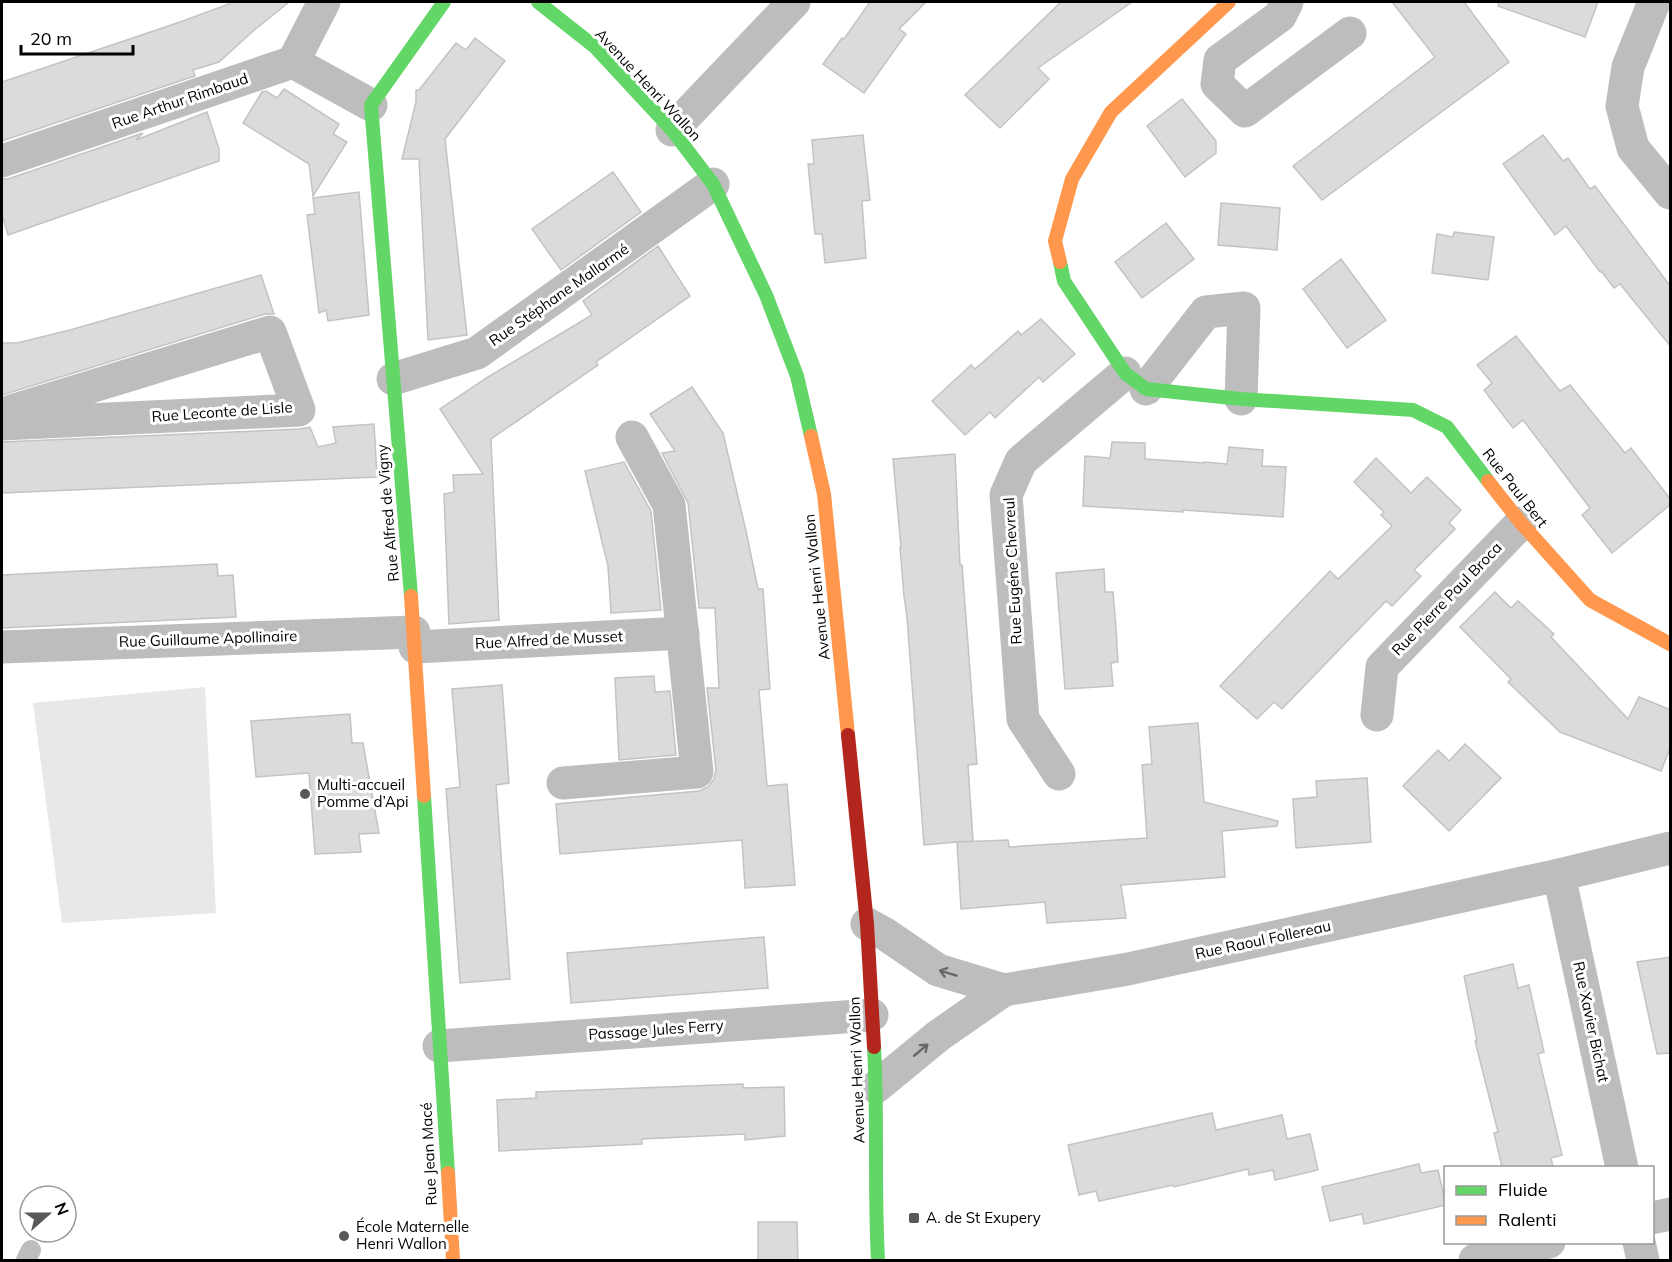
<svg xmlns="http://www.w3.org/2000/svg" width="1672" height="1262" viewBox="0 0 1672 1262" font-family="Mulish,sans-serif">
<rect width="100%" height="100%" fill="#fff"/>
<!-- green -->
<path fill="#e8e8e8" d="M205,687L216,913L62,923L33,703Z"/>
<!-- building -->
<g fill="#dbdbdb" stroke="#c3c3c3" stroke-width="1.5">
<path d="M230,2H289L252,32L219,62L193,70L195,76L2,141V82L183,21L229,4Z"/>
<path d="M870,2H926L899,29L906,34L864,93L823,64L842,38L844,39Z"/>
<path d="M1061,2H1132L1038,68L1049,79L1000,128L965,95Z"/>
<path d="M1392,2H1464L1509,62L1322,200L1293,166L1435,57Z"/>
<path d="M1499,2H1598L1585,37L1498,6Z"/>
<path d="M475,38L505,61L445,139L467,335L428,340L419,159H402L416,102V90H419L456,43L466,50Z"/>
<path d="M284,89L339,124L333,134L347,142L313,196L309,164L243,123L262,92L266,91L277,98Z"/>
<path d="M1182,99L1216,141V153L1185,177L1147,126Z"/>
<path d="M207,112L219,149V161L8,235L2,214V179H8L143,133L136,140Z"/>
<path d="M863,135L870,200L862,201L866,258L825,263L822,234H815L808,164H814L812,140Z"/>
<path d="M1543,135L1563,161L1568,158L1590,189L1595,186L1671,287V347L1620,284L1614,288L1602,272H1600L1566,226L1555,235L1503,164Z"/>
<path d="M613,172L641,212L561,270L532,229Z"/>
<path d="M359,192L369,315L328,321L326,310L319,313L307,215L315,214L313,198Z"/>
<path d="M1221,203L1280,208L1277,250L1218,245Z"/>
<path d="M1166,223L1194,259L1142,298L1115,262Z"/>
<path d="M1454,232L1494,237L1488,280L1432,273L1437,234L1453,237Z"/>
<path d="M658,246L690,296L596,362L598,365L491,439L499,620L449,624L444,494L454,492L453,475L483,474L440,409L488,377L592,315L583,301Z"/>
<path d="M1341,259L1386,320L1347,348L1303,289Z"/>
<path d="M261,275L274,314H265L2,395V343H17L70,330Z"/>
<path d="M1041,319L1075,354L1043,382L1039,377L995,418L990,412L965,435L932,401L971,365L975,369L1018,331L1021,335Z"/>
<path d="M1516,336L1560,391L1570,385L1625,453L1631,448L1671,500V504L1612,553L1582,515L1590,508L1523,420L1513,428L1484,390L1492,383L1477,365Z"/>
<path d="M692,387L723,433L746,531L758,589H763L770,689L759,690L767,786L787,784L795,885L745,888L742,840L560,854L556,804L699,791L708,787L714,779L716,770L707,688H719L715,608H699L688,503L662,453L675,451L650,414Z"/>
<path d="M374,424L377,477L2,493V442L300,429L310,427L318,447L336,443L333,427Z"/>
<path d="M1112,442L1145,443V459L1204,463V462L1227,464L1229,447L1263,450L1262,466L1286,467L1283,517L1183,510V512L1083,506L1085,456L1110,458Z"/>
<path d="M955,454L960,565H962L977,764L968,765L973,841L958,842L1008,840L1009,847L1147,838L1142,765L1152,764L1149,727L1198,723L1204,802L1278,821L1277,826L1222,831L1225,877L1121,885L1126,918L1047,923L1045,902L961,909L957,842L924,845L907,617L904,596L900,547H901L893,459Z"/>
<path d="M1376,458L1411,493L1427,477L1461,510L1449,523L1455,529L1414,570L1421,576L1392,606L1386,601L1282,709L1274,702L1257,719L1220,686L1330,571L1338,579L1392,526L1381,515L1384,512L1354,482Z"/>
<path d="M624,462L651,511L661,610L611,613L608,566L585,471Z"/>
<path d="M217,564L218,576L233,575L236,617L2,628V575Z"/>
<path d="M1104,569L1105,592H1113L1116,628L1118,662L1111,663L1113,686L1065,689L1056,573Z"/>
<path d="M1495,592L1511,608L1518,601L1554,634L1551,637L1628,719L1639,697L1671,710V746L1661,771L1560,732L1508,682L1511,679L1460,627Z"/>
<path d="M654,676L655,692L670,691L676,755L619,760L615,678Z"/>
<path d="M502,685L509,783L496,785L510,979L460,983L446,789L460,787L452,689Z"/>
<path d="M350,714L352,743H363L379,833L359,834L361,852L315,854L309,773L256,777L251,721Z"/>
<path d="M1465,744L1501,778L1449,831L1403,786L1438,750L1449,761Z"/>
<path d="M1367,778L1371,842L1296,848L1293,799L1317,797L1316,781Z"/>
<path d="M764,937L768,988L571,1003L567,953Z"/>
<path d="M1671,957V1053L1657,1054L1637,962Z"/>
<path d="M1513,964L1518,988L1529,985L1544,1052L1538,1054L1562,1155L1551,1158L1553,1167H1502L1494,1133L1498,1132L1475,1041H1477L1464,976Z"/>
<path d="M743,1084V1088L784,1087L785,1136L745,1140V1134L642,1139V1144L499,1151L497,1100L536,1098V1092Z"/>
<path d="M1212,1113L1216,1130L1282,1115L1287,1139L1310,1134L1318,1170L1275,1180L1273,1170L1249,1175L1248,1169L1174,1187L1173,1185L1099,1201L1096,1191L1079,1195L1068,1145Z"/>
<path d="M1419,1164L1421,1173L1438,1170L1446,1205L1364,1224L1362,1214L1330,1221L1322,1187Z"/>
<path d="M758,1222H797L798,1260H758Z"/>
</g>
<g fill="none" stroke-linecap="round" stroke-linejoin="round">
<!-- lane -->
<path stroke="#bdbdbd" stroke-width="20" d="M26,1260L31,1250"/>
<!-- street -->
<g stroke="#bdbdbd" stroke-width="33">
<path d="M1287,2L1280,16L1220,60L1217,84L1245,111L1350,33"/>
<path d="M1654,2L1628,67L1622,106L1633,148L1670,193"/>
<path d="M293,62L371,105"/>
<path d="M672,130L794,2"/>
<path d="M2,161L293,62L324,2"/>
<path d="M393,379L477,353L713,184"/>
<path d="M1146,389L1206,312L1244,308L1241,399"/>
<path d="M2,414L270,332L299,410L2,424"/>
<path d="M2,647L414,632"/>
<path d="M415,647L683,633"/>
<path d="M1377,715L1382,667L1521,523"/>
<path d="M1059,774L1023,719L1006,495L1021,461L1125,373"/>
<path d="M563,783L697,772L669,505L632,437"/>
<path d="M1559,875L1622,1168"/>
<path d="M867,924L885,934L938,970L1004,990L1128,969L1559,875L1670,848"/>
<path d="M439,1046L872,1015"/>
<path d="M876,1087L938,1036L1004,990"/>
<path d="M1652,1218L1670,1214"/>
<path d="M1639,1242L1643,1260"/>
<path d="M1475,1260L1549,1242"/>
</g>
<!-- fast -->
<g stroke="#63d668" stroke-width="14">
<path d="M538,2L595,47L672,130L713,184L766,295L797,376L811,436"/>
<path d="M1060,262L1064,281L1125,373L1146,389L1241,399L1413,410L1447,427L1488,481"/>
<path d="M411,596L371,105L444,2"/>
<path d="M424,796L448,1173"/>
<path d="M874,1047C878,1118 874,1189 878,1260"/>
</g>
<!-- slow -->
<g stroke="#ff974d" stroke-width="14">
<path d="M1060,262L1055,241L1072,179L1111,112L1229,2"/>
<path d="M811,436L824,494L848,735"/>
<path d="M1488,481L1521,523L1590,600L1670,644"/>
<path d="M411,596L424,796"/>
<path d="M448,1173L453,1260"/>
</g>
<!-- jam -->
<path stroke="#b3261e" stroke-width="14" d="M848,735L867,924L874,1047"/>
</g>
<!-- one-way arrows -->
<defs><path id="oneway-shaft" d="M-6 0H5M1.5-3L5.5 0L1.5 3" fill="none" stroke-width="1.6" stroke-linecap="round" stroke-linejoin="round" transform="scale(1.5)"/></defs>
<g stroke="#686868">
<use href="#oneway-shaft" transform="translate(948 973) rotate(-163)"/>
<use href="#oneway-shaft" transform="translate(921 1050) rotate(-40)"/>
</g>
<!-- markers -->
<g fill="#595959" stroke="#fff" stroke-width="2">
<circle cx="305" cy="794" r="6"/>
<rect x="908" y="1212" width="12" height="12" rx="3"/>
<circle cx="344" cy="1236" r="6"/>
</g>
<g text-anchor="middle" stroke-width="6" stroke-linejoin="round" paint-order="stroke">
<!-- street labels -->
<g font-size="15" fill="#000" stroke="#fff">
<text transform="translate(648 85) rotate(47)" y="5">Avenue Henri Wallon</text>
<text transform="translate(180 101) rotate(-19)" y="5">Rue Arthur Rimbaud</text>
<text transform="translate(559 295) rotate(-35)" y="5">Rue Stéphane Mallarmé</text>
<text transform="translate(222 412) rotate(-4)" y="5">Rue Leconte de Lisle</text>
<text transform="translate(1515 488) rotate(52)" y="5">Rue Paul Bert</text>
<text transform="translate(388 513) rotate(-95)" y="5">Rue Alfred de Vigny</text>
<text transform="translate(1013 571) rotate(-93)" y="5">Rue Eugéne Chevreul</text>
<text transform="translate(817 587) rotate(-96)" y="5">Avenue Henri Wallon</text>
<text transform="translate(1447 599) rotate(-46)" y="5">Rue Pierre Paul Broca</text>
<text transform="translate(208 639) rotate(-2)" y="5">Rue Guillaume Apollinaire</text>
<text transform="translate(549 640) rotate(-3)" y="5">Rue Alfred de Musset</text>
<text transform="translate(1263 940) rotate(-12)" y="5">Rue Raoul Follereau</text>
<text transform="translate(1591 1022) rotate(78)" y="5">Rue Xavier Bichat</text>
<text transform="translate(656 1030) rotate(-4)" y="5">Passage Jules Ferry</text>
<text transform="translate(857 1070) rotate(-92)" y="5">Avenue Henri Wallon</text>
<text transform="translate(429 1154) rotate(-93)" y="5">Rue Jean Macé</text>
</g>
<!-- poi labels -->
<g font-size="15" fill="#000" stroke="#fff" text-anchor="start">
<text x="317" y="790">Multi-accueil<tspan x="317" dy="17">Pomme d’Api</tspan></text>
<text x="926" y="1223">A. de St Exupery</text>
<text x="356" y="1232">École Maternelle<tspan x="356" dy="17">Henri Wallon</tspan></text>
</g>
</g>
<!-- border -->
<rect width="1672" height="1262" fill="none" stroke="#000000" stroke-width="6"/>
<!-- legend -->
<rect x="1444" y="1166" width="210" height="78" fill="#ffffff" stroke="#999999" stroke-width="1.5"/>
<rect x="1456" y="1186" width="30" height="9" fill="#63d668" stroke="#999999" stroke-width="1.5"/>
<text x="1498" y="1196" font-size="18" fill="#000000">Fluide</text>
<rect x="1456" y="1216" width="30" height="9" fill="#ff974d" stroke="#999999" stroke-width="1.5"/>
<text x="1498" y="1226" font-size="18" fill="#000000">Ralenti</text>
<!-- north arrow -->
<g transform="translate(48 1214) rotate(69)"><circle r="28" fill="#ffffff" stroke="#999999" stroke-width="1.5"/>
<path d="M0-4.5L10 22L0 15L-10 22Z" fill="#595959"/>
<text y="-9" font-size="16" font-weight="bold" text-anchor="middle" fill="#000000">N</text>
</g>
<!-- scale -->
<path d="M21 45v9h112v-9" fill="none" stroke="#000000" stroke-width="3"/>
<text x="30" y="45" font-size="18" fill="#000000" stroke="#ffffff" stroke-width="4.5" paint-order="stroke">20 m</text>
</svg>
